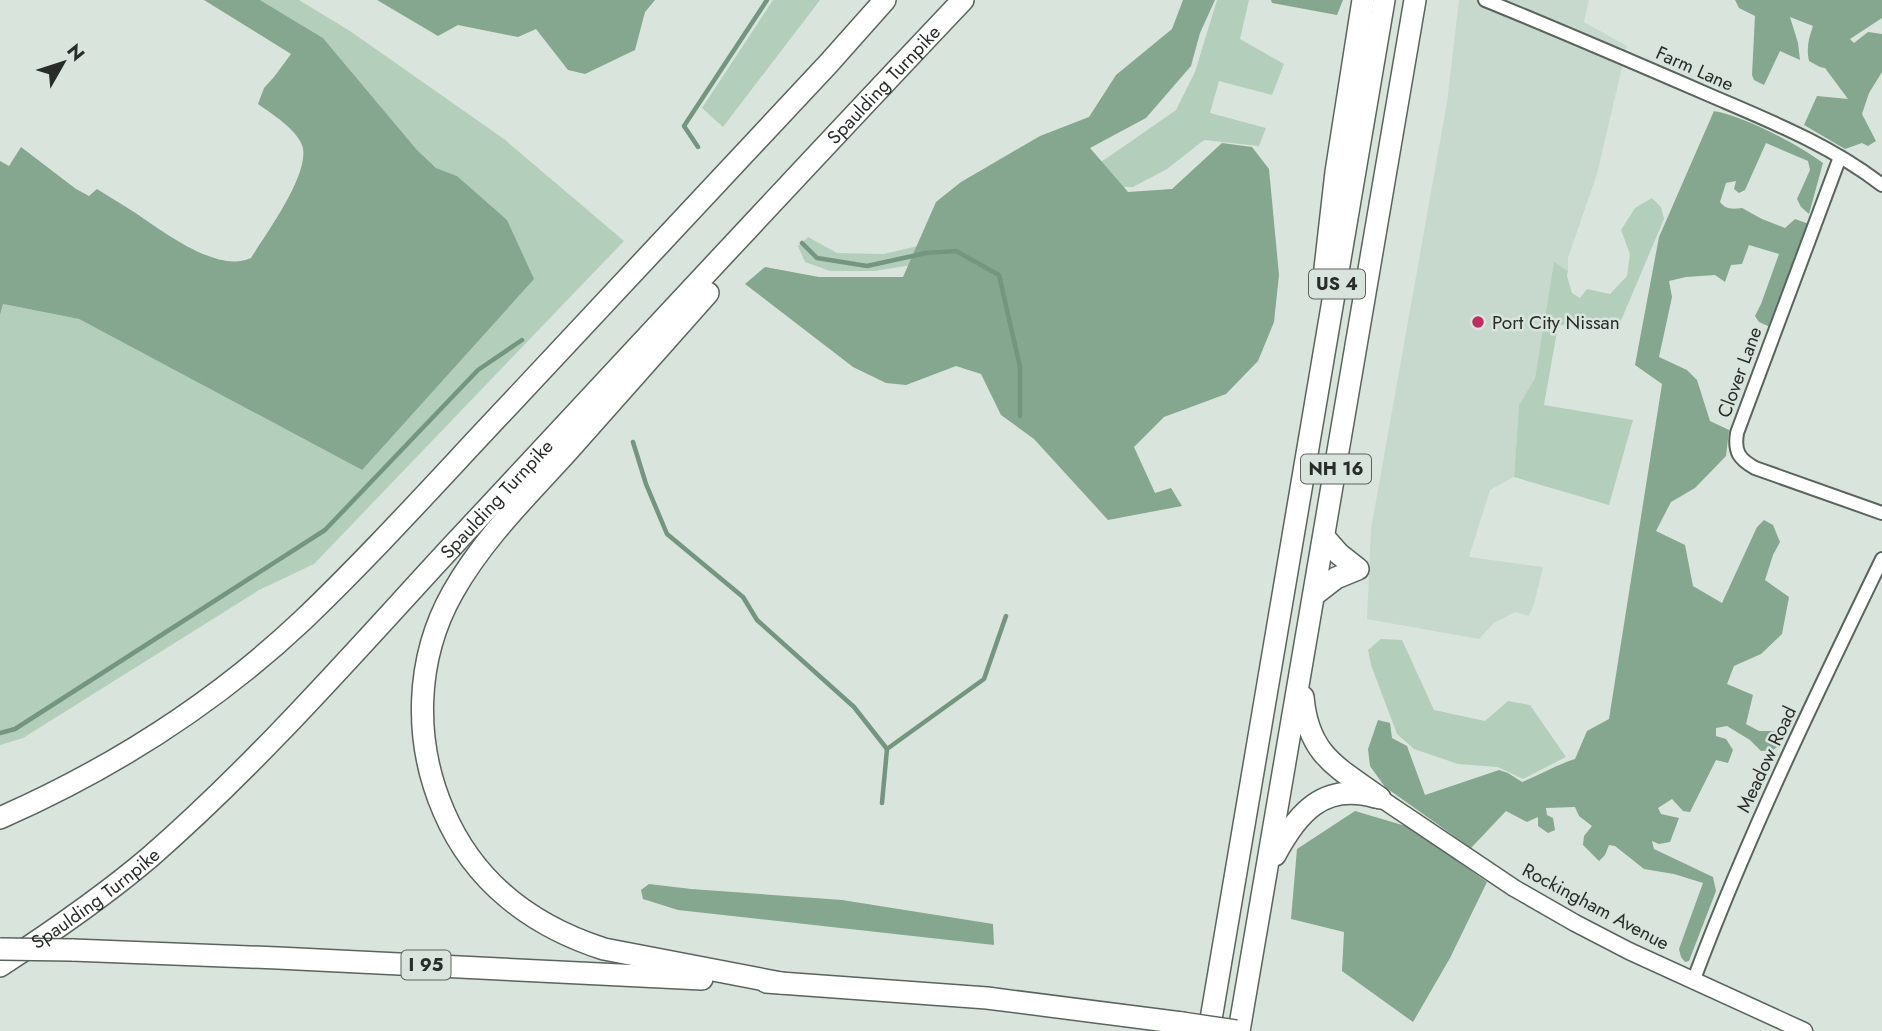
<svg xmlns="http://www.w3.org/2000/svg" width="1882" height="1031" viewBox="0 0 1882 1031" font-family="Jost,sans-serif">
<rect width="100%" height="100%" fill="#d9e5dc"/>
<!-- built -->
<path fill="#c7d9cd" d="M1459,0H1589L1584,22L1627,46L1597,174L1568,258V271L1554,263L1535,378L1519,405L1514,477L1490,490L1469,557L1543,567L1534,604L1529,616L1515,612L1494,623L1479,639L1367,619L1371,529L1447,102Z"/>
<!-- green -->
<g fill="#b4cebc">
<path d="M260,0H299L350,31L504,139L624,241L314,564L259,590L23,738L0,745V315L3,304L79,319L362,470L457,176L436,168L417,150L323,38Z"/>
<path d="M773,0H820L723,127L702,108Z"/>
<path d="M1217,0H1249L1240,39L1284,64L1272,95L1219,81L1210,113L1266,128L1259,146L1204,140L1167,169L1133,187H1085L942,260L875,271H830L805,262L798,246L808,237L837,253L884,254L956,237L1013,216L1107,158L1176,110L1195,72Z"/>
<path d="M1652,198L1661,207L1664,219L1620,323L1586,320L1558,326L1544,405L1633,420L1609,505L1514,477L1519,405L1535,378L1554,262L1568,271L1567,276L1572,293L1580,298L1587,289L1610,294L1627,276L1630,254L1621,230L1635,208Z"/>
<path d="M1381,639L1402,640L1434,710L1485,721L1508,701L1530,705L1566,757L1523,779L1498,767L1458,764L1414,749L1397,734L1371,665L1368,650Z"/>
</g>
<!-- forest -->
<g fill="#85a68f">
<path d="M204,0H260L323,38L417,150L436,168L457,176L507,220L534,279L362,470L79,319L3,304L0,315V161L9,166L21,147L76,189L89,196L97,189C109,197 122,204 134,212C161,230 217,274 251,258C265,235 312,172 302,145C295,128 272,114 258,104L264,88L274,77L291,54Z"/>
<path d="M377,0H655L645,12L635,50L585,74L568,70L536,29L518,37L458,25L438,36Z"/>
<path d="M1183,0H1215L1200,33L1191,66L1146,118L1090,148L1128,192L1172,189L1222,143L1252,147L1269,169L1279,275L1274,322L1258,361L1226,394L1164,417L1134,447L1155,493L1171,488L1182,506L1108,520L1034,439L1001,415L981,374L956,366L906,385L886,383L853,367L745,284L765,267L819,277H903L936,202L961,182L1040,136L1089,117L1116,75L1172,29Z"/>
<path d="M1271,0H1343L1337,15L1272,3Z"/>
<path d="M1735,0H1882V18L1850,39L1854,43L1868,32L1882,34V72L1869,93L1862,114L1876,141L1868,146L1862,143L1845,149L1804,125L1817,96L1848,99L1825,68L1820,67L1809,61C1806,47 1809,38 1813,26L1790,17L1798,43L1800,60L1780,51L1764,85L1754,80L1752,75L1755,16L1739,8Z"/>
<path d="M1714,111C1746,117 1797,144 1823,163L1809,214L1801,207L1797,199L1810,170L1808,161L1766,143L1745,190L1739,193L1734,189L1736,181L1726,183L1720,202C1726,210 1733,209 1742,208L1762,219L1785,228L1795,219L1809,224L1770,327L1759,322L1755,316L1761,304L1779,254L1749,245L1742,264L1731,265L1725,282L1715,275L1686,277L1669,281L1672,297L1659,357L1687,370L1697,380L1710,421L1729,430L1726,456L1695,488L1671,502L1656,531L1685,545L1693,586L1722,603L1757,527L1764,520L1773,525L1780,542L1773,555L1765,580L1789,597L1782,634L1761,654L1734,666L1727,684L1753,695L1746,724L1759,731H1774L1780,735V745L1773,750L1761,751L1750,740L1727,726L1716,728V736L1726,739L1733,750L1728,763L1716,760L1690,812L1683,811L1672,799L1658,808L1661,814L1679,818L1670,842L1659,844L1652,841L1654,849L1713,877L1716,891L1689,961L1685,962L1681,957L1679,949L1703,883L1674,874L1644,869L1615,846L1609,845L1605,855L1599,861L1583,845L1584,836L1592,826L1579,816L1575,807L1546,808L1547,815L1553,818L1555,830L1548,833L1538,826V817L1527,822L1506,811L1471,848L1385,787L1370,766L1368,749L1378,720L1390,723L1392,738L1407,746L1425,795L1499,770L1508,773L1522,782C1540,775 1556,765 1575,759L1587,731L1609,719L1662,384L1635,365L1659,237Z"/>
<path d="M1355,811L1409,827L1487,882L1450,958L1413,1022L1342,971L1344,932L1291,919L1297,849Z"/>
<path d="M649,884L691,889L842,900L993,924L994,945L678,910L643,899L641,890Z"/>
</g>
<g fill="none" stroke-linecap="round" stroke-linejoin="round">
<!-- stream -->
<g stroke="#74957f" stroke-width="4.5">
<path d="M698,147L684,126L767,0"/>
<path d="M802,243L817,258L867,266L926,253L956,251L999,275L1020,367V416"/>
<path d="M633,442L646,484L667,534L743,597L757,620L854,707L887,749"/>
<path d="M0,733L15,729L325,530L478,370L522,340"/>
<path d="M882,803L887,749L984,679L1006,616"/>
</g>
<!-- street casing -->
<g stroke="#59645c" stroke-width="16">
<g id="street">
<path d="M1485,0C1559,30 1633,62 1707,94C1767,120 1829,144 1882,185"/>
<path d="M1840,157L1737,433C1734,452 1739,459 1755,468L1882,513"/>
<path d="M1694,979C1748,835 1815,697 1882,559"/>
</g>
</g>
<!-- secondary casing -->
<g stroke="#59645c" stroke-width="19">
<path id="secondary" d="M1380,798L1514,888L1575,923L1629,951L1804,1031"/>
</g>
<!-- highway casing -->
<g stroke="#59645c" stroke-width="24">
<g id="highway">
<path d="M1323,286L1336,172L1363,0"/>
<path d="M708,293C661,346 614,399 567,452C527,496 483,539 453,592C415,659 413,741 444,812C474,882 532,926 604,949L781,983"/>
<path d="M1314,595L1336,578L1358,569L1339,554L1324,537"/>
<path d="M1303,697C1308,755 1337,767 1380,798"/>
<path d="M0,818C111,769 214,704 303,620C375,551 442,476 511,403C617,290 723,177 829,63L885,0"/>
<path d="M1275,855C1297,814 1323,782 1375,797"/>
<path d="M72,950L278,958L702,979"/>
<path id="s1" d="M0,966C52,932 103,897 150,857C260,761 357,649 456,542C625,361 793,179 963,0"/>
<path d="M766,982L987,998L1182,1023"/>
<path d="M1209,1031L1384,0"/>
<path d="M1239,1031L1415,0"/>
</g>
</g>
<!-- street -->
<use href="#street" stroke="#fff" stroke-width="12"/>
<!-- secondary -->
<use href="#secondary" stroke="#fff" stroke-width="16"/>
<!-- highway -->
<use href="#highway" stroke="#fff" stroke-width="21"/>
<!-- highway-bridge casing -->
<g stroke="#59645c" stroke-width="24" stroke-linecap="butt">
<g id="highway-bridge">
<path d="M0,949L72,950"/>
<path d="M1182,1023L1236,1031"/>
</g>
</g>
<!-- highway-bridge -->
<use href="#highway-bridge" stroke="#fff" stroke-width="21"/>
</g>
<!-- markers -->
<circle fill="#bd2f60" stroke="#d9e5dc" stroke-width="2.5" cx="1478" cy="322" r="7"/>
<g text-anchor="middle" stroke-width="5" stroke-linejoin="round" paint-order="stroke">
<!-- shield labels -->
<g fill="#d9e5dc" stroke="#5d645f" stroke-width="2">
<rect x="1309" y="269.5" width="56" height="29" rx="5"/>
<rect x="1301" y="454.5" width="70" height="29" rx="5"/>
<rect x="401.5" y="950.5" width="49" height="29" rx="5"/>
</g>
<g font-size="18" font-weight="bold" fill="#282d2a">
<text x="1337" y="290">US 4</text>
<text x="1336" y="475">NH 16</text>
<text x="426" y="971">I 95</text>
</g>
<!-- street labels -->
<g font-size="19" fill="#282d2a" stroke="#d9e5dc">
<text transform="translate(1695 68) rotate(24)" y="7">Farm Lane</text>
<text dy="7" stroke="none"><textPath href="#s1" startOffset="1251">Spaulding Turnpike</textPath></text>
<text transform="translate(1739 372) rotate(-70)" y="7">Clover Lane</text>
<text dy="7" stroke="none"><textPath href="#s1" startOffset="684">Spaulding Turnpike</textPath></text>
<text transform="translate(1766 759) rotate(-65)" y="7">Meadow Road</text>
<text dy="7" stroke="none"><textPath href="#s1" startOffset="117">Spaulding Turnpike</textPath></text>
<text transform="translate(1596 906) rotate(28)" y="7">Rockingham Avenue</text>
</g>
<!-- poi labels -->
<g font-size="19" fill="#282d2a" stroke="#d9e5dc" text-anchor="start">
<text x="1492" y="329">Port City Nissan</text>
</g>
</g>
<!-- north arrow -->
<g transform="translate(63 63) rotate(51)" stroke="#d9e5dc" stroke-width="5" paint-order="stroke">
<path d="M0-5L12 26L0 18L-12 26Z" fill="#282d2a"/>
<text y="-10" font-size="19" font-weight="bold" text-anchor="middle" fill="#282d2a">N</text>
</g>
</svg>
